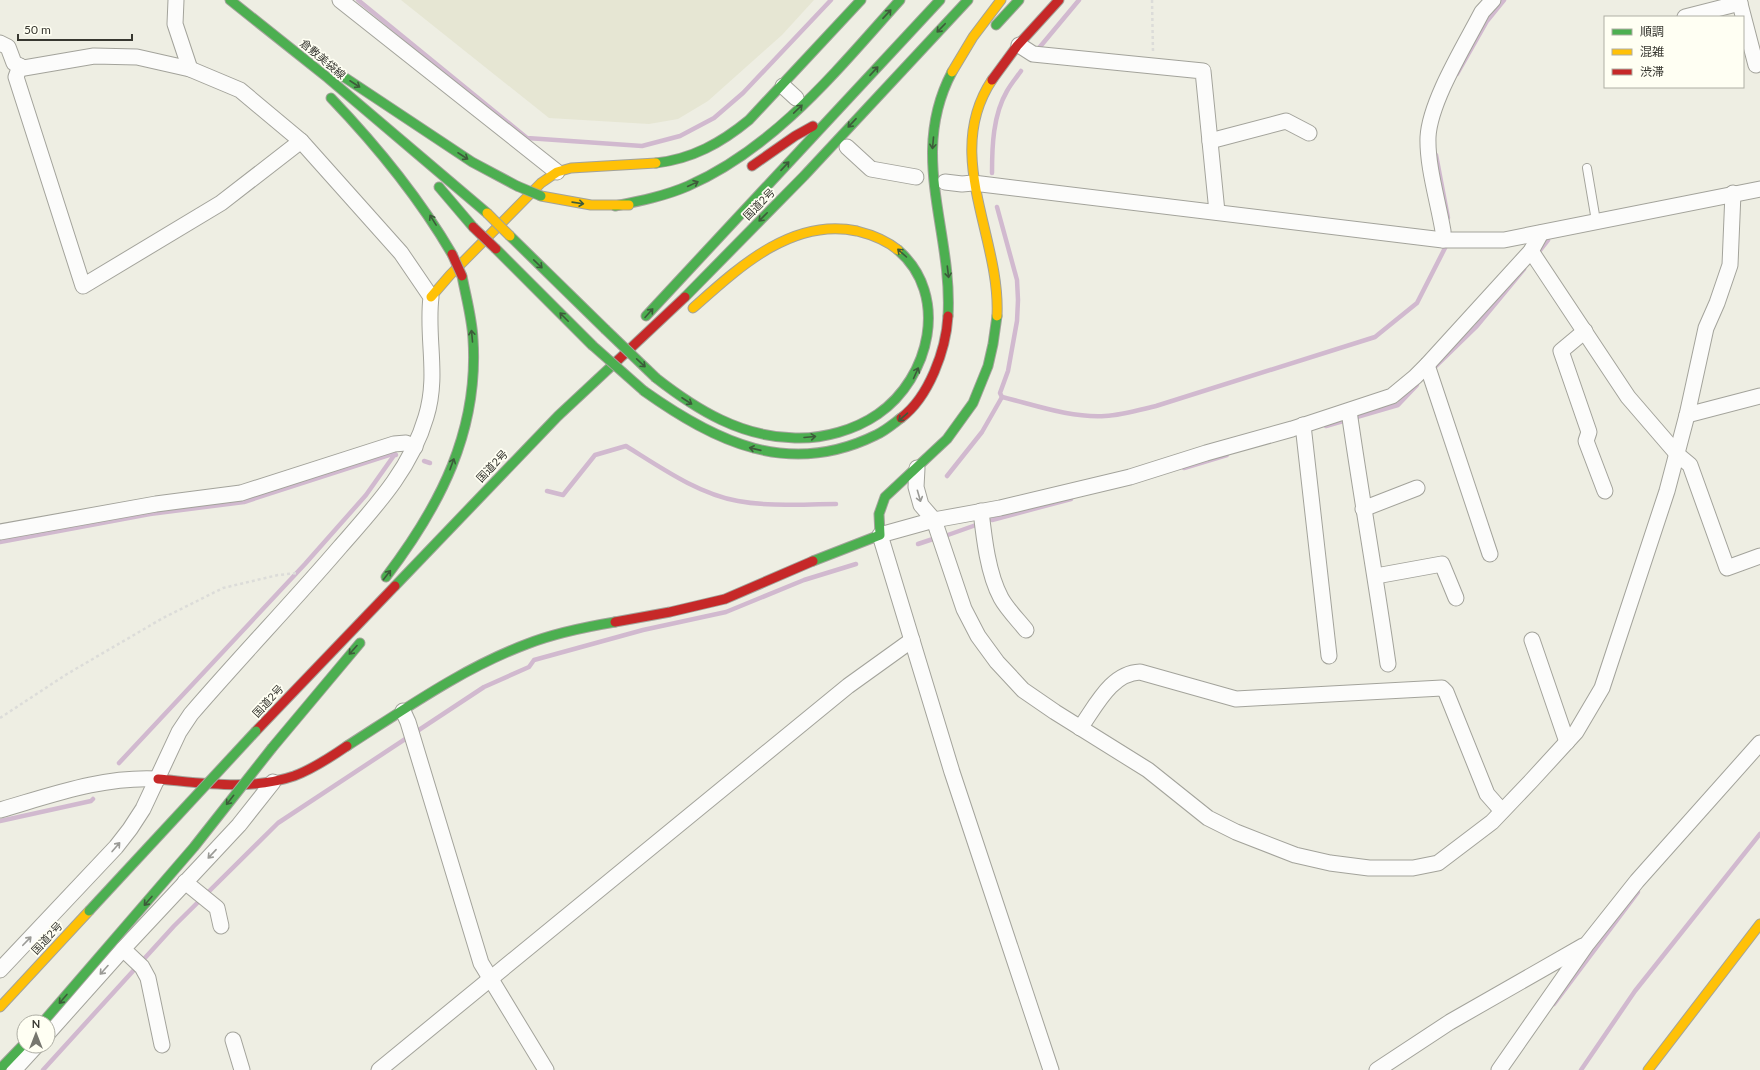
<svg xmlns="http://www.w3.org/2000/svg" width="1760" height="1070" viewBox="0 0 1760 1070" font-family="Lato,'Noto Sans JP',sans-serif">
<rect width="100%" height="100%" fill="#eeeee3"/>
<!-- built -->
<path fill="#e6e6d3" d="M401,0H814L782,35L708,101L678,119L649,124L549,118Z"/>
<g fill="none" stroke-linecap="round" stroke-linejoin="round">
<!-- stream -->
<g stroke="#d1b9cf" stroke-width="4.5">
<path d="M358,0L527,138L642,146L680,136L714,118L743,93L831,0"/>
<path d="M1039,48L1079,0"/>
<path d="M1457,74L1487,21L1504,0"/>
<path d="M1436,155L1448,218"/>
<path d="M992,173C992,146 993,115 1007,91C1011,84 1016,78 1021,71"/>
<path d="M997,207L1017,280L1018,300L1017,321L1008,371L1000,393L1002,397"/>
<path d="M1537,254L1548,240"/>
<path d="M1434,368L1476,327L1524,269"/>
<path d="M1326,426L1398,405L1417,385"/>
<path d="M424,461L430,463"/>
<path d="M1184,468L1227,455"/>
<path d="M947,476L982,432L1002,397C1035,405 1070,418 1105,416C1122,415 1139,410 1156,406L1375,337L1417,303L1445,248L1447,242"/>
<path d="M547,491L563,495L595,455L626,446C660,467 698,494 738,501C770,507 803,504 836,504"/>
<path d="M992,520L1071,499"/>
<path d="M945,536L976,525"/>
<path d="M0,542L150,514L244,502L392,454L396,455"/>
<path d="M918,544L936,538"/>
<path d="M119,763L305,564L366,495L395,454"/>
<path d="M0,821L91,801L93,799"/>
<path d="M1554,1004L1638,892"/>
<path d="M43,1070L174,926L278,823L484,687L529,667L534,660L643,630L726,612L804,580L856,564"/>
<path d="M1581,1070L1635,991L1760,834"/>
</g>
<!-- lane casing -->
<g stroke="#a3a39b" stroke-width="10">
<path id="lane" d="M1587,168L1596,221"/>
</g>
<!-- street casing -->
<g stroke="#a3a39b" stroke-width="17">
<g id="street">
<path d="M176,0L175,24L190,69"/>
<path d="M340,0L557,172"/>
<path d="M1739,0L1756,65"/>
<path d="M1685,17L1740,3"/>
<path d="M0,43L8,47L14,63L24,68L94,56L137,57L190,69L240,90L301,141L401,253L431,297C426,338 439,375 426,417C411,469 375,507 340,547C292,603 240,657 191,714L179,732L143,809L130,829L116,847L0,970"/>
<path d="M1019,45L1033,54L1203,71L1217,212"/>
<path d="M20,66L16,77L83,286L221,203L301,141"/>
<path d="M783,86L796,98"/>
<path d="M1210,141L1286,121L1309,133"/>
<path d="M847,147L871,169L916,177"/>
<path d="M945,182L962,184L973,183L1443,240H1504L1760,189"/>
<path d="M1443,240V231C1438,201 1427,166 1428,137C1430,101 1465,45 1482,12L1493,0"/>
<path d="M1531,251L1628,397L1678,455L1690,465L1727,568L1760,556"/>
<path d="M1585,331L1561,351L1589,432L1586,441L1605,491"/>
<path d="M1427,365L1490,554"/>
<path d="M1349,411C1361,495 1376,579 1388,664"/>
<path d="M1687,415L1760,396"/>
<path d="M1303,425L1329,656"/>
<path d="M917,468L916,487L921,505L934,520L964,609L978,636L997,662L1023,690L1055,712L1148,770L1208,818L1236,832L1295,855L1330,863L1369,868H1413L1438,863L1492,822L1532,780L1576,732L1602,688L1667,491L1687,415L1706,328L1717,303L1730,265L1733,193"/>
<path d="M1363,509L1417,488"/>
<path d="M981,511C984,538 988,574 1001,598C1007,609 1018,620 1026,630"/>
<path d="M0,532L156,504L241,493L394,444L406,443L415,447"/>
<path d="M1376,576L1442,564L1456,598"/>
<path d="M1532,640L1567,742"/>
<path d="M403,711L408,722L481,963L546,1070"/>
<path d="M1080,728C1096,706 1111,673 1140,672L1236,699L1442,688L1446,692L1487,794L1502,811"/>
<path d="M0,810C52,795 103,776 158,779"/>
<path d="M185,882L217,908L221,926"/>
<path d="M123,949L142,967L148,978L162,1045"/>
<path d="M48,1033L123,949L239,825L273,782"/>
<path d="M233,1040L242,1070"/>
<path d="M14,1070L36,1046"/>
<path d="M379,1070L848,686L912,640"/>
<path d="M1051,1070L952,772L880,535L934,520L1000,508L1130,477L1206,453L1292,429L1392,396L1415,377L1427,365L1531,251L1541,233"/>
<path d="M1377,1070L1450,1022L1583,946"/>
<path d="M1499,1070L1587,944L1637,881L1760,743"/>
</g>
</g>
<!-- fast casing -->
<g stroke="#a3a39b" stroke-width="11">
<g id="fast">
<path d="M230,0L328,78L487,213"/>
<path d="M996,25L1019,0"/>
<path d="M344,77L472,162L517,186"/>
<path d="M331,98C377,146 418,196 452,254"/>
<path d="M656,163C692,159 721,143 749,120L861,0"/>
<path d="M439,187L473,227"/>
<path d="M615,206C640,201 665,196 688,186C776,147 837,70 900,0"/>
<path d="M510,236L605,329"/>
<path d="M496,249L592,345"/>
<path d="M685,297L804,176L968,0"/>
<path d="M646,316L940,0"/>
<path d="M948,316C953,231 908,155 952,72"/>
<path d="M656,378C697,410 741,437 795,438C823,439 855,430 878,414C930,378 950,295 898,250"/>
<path d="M644,391C716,442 789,478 876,435C885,431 893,424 901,418"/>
<path d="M813,561L880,535L879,514L885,497L947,439L973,403L988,366L993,344L997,316"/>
<path d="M386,577C440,506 479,431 473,339C472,318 466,297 462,276"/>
<path d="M395,586L558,416L618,360"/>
<path d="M347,746C405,709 463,668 527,644C555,633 585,627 615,622"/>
<path d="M272,748L360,643"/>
<path d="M0,1069L24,1044"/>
</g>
</g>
<!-- slow casing -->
<g stroke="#a3a39b" stroke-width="11">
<g id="slow">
<path d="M952,72L973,37L1001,0"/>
<path d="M992,80C942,155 1001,237 997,316"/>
<path d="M541,196L591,205H629"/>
<path d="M431,297L450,275L541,183L557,172L571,168L656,163"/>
<path d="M693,308C738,268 792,217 857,231C873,235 886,240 898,250"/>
<path d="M0,1007L89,911"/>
<path d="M1648,1070L1760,924"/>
</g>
</g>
<!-- jam casing -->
<g stroke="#a3a39b" stroke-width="11">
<g id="jam">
<path d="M992,80L1017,46L1059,0"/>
<path d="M752,166L795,136L813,126"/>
<path d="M618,360L685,297"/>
<path d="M901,418C929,397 946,350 948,316"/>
<path d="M615,622L670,612L725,599L813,561"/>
<path d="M256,731L395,586"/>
<path d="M158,779C203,783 250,791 294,776C313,769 331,757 347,746"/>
</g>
</g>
<!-- path -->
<g stroke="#dcdcd9" stroke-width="2.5" stroke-dasharray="3 3" stroke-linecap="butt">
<path d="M1152,0L1153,52"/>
<path d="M0,718L67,674L163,618L223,588L278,575L298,573"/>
</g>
<!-- lane -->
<use href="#lane" stroke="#fcfcfb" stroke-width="8"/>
<!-- street -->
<use href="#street" stroke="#fcfcfb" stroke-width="15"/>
<!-- fast -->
<use href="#fast" stroke="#4caf50" stroke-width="9"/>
<!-- slow -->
<use href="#slow" stroke="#ffc107" stroke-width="9"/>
<!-- jam -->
<use href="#jam" stroke="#c62828" stroke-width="9"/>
<!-- fast-bridge casing -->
<g stroke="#a3a39b" stroke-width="11" stroke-linecap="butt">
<g id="fast-bridge">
<path d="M517,186L541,196"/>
<path d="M605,329L656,378"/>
<path d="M592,345L644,391"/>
<path d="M89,911L256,731"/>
<path d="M43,1022L194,847L272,748"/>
</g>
</g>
<!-- slow-bridge casing -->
<g stroke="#a3a39b" stroke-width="11" stroke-linecap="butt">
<path id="slow-bridge" d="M487,213L510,236"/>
</g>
<!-- jam-bridge casing -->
<g stroke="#a3a39b" stroke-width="11" stroke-linecap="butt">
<g id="jam-bridge">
<path d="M473,227L496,249"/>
<path d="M452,254L462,276"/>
</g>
</g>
<!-- fast-bridge -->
<use href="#fast-bridge" stroke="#4caf50" stroke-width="9"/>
<!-- slow-bridge -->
<use href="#slow-bridge" stroke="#ffc107" stroke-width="9"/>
<!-- jam-bridge -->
<use href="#jam-bridge" stroke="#c62828" stroke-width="9"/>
</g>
<!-- one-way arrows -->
<defs><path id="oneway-shaft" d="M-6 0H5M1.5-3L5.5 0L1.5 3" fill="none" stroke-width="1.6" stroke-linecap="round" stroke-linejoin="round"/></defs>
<g stroke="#3d5b3a">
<use href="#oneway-shaft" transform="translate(887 14) rotate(-47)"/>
<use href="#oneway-shaft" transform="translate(941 28) rotate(134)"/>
<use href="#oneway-shaft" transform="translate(874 71) rotate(-47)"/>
<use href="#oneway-shaft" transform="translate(355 84) rotate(33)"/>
<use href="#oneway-shaft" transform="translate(798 109) rotate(-44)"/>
<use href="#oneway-shaft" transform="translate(852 123) rotate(133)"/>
<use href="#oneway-shaft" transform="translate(933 143) rotate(95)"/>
<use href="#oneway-shaft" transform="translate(463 156) rotate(33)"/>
<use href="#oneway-shaft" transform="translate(785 166) rotate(-47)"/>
<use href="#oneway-shaft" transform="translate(693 184) rotate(-25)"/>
<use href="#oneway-shaft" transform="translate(578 203) rotate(8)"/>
<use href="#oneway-shaft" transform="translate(763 217) rotate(135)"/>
<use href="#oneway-shaft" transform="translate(433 220) rotate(-122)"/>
<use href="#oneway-shaft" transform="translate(902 253) rotate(-138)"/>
<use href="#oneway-shaft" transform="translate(538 264) rotate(44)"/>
<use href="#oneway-shaft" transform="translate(948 272) rotate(83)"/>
<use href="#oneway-shaft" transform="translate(649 313) rotate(-48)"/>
<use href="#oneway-shaft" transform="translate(564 317) rotate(-135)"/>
<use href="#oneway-shaft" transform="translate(472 336) rotate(-95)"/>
<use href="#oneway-shaft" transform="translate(641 363) rotate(43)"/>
<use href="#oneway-shaft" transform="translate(916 373) rotate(-66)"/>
<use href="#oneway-shaft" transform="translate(687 401) rotate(33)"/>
<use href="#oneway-shaft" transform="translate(903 417) rotate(139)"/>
<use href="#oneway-shaft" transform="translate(810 437) rotate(-5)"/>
<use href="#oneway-shaft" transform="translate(755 449) rotate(-167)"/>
<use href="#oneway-shaft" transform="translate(452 464) rotate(-70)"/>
<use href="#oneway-shaft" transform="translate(387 575) rotate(-52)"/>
<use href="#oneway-shaft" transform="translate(353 650) rotate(132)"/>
<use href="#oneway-shaft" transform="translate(230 800) rotate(128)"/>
<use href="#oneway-shaft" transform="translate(148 901) rotate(131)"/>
<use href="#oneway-shaft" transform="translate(63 999) rotate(131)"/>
</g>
<g stroke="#9a9a96">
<use href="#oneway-shaft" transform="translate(919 496) rotate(74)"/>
<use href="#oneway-shaft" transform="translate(116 847) rotate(-49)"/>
<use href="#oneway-shaft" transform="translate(212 854) rotate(133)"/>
<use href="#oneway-shaft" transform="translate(27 941) rotate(-46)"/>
<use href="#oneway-shaft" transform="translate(104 970) rotate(132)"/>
</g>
<g text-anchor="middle" stroke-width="3.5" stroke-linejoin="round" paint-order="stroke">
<!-- street labels -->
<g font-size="11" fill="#373730" stroke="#fffff3">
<text transform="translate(323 59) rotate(40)" y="4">倉敷美袋線</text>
<text transform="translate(759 204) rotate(-45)" y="4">国道2号</text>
<text transform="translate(492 466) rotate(-46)" y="4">国道2号</text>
<text transform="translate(268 701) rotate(-47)" y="4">国道2号</text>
<text transform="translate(47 938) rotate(-47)" y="4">国道2号</text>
</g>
</g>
<!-- legend -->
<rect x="1604" y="16" width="140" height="72" fill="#fffff3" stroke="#afafa5"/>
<rect x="1612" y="29" width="20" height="6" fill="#4caf50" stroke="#afafa5"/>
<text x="1640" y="36" font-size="12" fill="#373730">順調</text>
<rect x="1612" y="49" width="20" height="6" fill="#ffc107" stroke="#afafa5"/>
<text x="1640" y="56" font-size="12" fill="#373730">混雑</text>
<rect x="1612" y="69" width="20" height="6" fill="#c62828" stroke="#afafa5"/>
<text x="1640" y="76" font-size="12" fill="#373730">渋滞</text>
<!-- north arrow -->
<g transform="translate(36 1034)"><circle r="19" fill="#fffff3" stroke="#afafa5"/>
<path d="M0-3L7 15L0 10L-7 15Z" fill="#77776f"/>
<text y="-6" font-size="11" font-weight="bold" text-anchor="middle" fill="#373730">N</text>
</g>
<!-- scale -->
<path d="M18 34v6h114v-6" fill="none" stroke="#373730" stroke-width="2"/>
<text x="24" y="34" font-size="12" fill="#373730" stroke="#fffff3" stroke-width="3" paint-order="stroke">50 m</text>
</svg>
